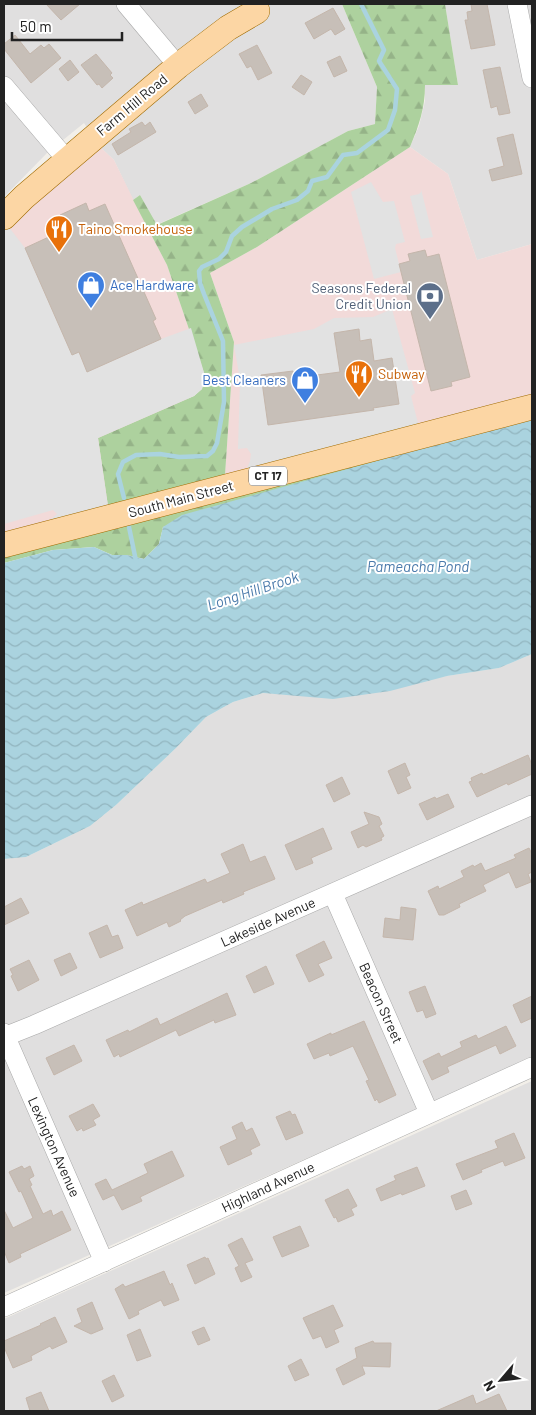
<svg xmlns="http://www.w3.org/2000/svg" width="536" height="1415" viewBox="0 0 536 1415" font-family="Barlow,sans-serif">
<defs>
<pattern id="forest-firs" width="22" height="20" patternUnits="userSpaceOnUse" patternTransform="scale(1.25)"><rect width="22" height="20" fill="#add19e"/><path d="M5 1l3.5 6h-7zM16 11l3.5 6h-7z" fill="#95b388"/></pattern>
<pattern id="water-waves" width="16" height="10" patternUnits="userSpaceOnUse" patternTransform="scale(1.25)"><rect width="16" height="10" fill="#aad3df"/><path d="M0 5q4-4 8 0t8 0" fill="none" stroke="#92b5bf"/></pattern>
</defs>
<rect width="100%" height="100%" fill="#f2efe9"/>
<!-- residential -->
<g fill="#e0dfdf">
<path d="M4,4H342L377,87L375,124L348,131L251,183L156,225L140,195L133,200L114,160L99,146L84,123L47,153L4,197Z"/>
<path d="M445,4H532V26L531,27L532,34V244L477,260L448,174L410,147L419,126L425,101V85H458Z"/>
<path d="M532,654V1058L4,1293V859L26,857L90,826L116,805L176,748L206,717L233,702L263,693L293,695L447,676L499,668Z"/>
<path d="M532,1081V1411H4V1319Z"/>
</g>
<!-- commercial -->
<g fill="#f2dad9">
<path d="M99,146L114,160L138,209L167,265L205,376L108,506L4,532V231L10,224Z"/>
<path d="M410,147L448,174L477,260L532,244V395L225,475L234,342L210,273L257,247Z"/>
</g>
<!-- forest -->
<g fill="url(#forest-firs)">
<path d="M342,4H445L458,85H425C425,109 419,125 410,147L257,247L210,273L234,342L225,475L108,506L98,438L194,396L202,389L205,376L167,265L133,200L140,195L157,225L251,183L348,131L375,124L377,87Z"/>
<path d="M497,428L163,527L159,544L144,559L127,555H112L94,547L53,550L4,563V555Z"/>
</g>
<!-- parking -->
<g fill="#e2e2e2">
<path d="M371,182L383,202L394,201L405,242L396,244L395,248L401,272L374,279L351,192Z"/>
<path d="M421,189L433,237L421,239L410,196L419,194L421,192Z"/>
<path d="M8,226L25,248L72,354L79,352L87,372L161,339L191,328L205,376L202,389L194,396L98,438L108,506L50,520L57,514L53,510L4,524V231Z"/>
<path d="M392,309L415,393L411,396L419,427L246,471L250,461L251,454L247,448L238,449L240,380L234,345L314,329L334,318L373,317Z"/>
</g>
<!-- water -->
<path fill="url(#water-waves)" d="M532,418V654L499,668L447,676L390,691L333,699L263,693L233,702L206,717L176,748L116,805L90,826L26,857L4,859V563L53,550L94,547L112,555H127L144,559L159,544L163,527L182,515Z"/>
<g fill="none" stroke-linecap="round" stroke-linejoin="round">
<!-- stream -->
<g stroke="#aad3df" stroke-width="4.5">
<path d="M124,498L118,474L123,462L136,455L160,454L179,457L207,456L213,451L217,443L224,402L223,341L204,294L200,283L199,271L202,267L219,259L226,252L232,236L242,227L272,209L297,200L308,191L312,181L327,177L343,155L357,153L388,130L395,110L397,89L379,61L384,50L361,4"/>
<path d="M129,527L136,561"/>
</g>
</g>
<!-- building -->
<g fill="#c7bfb8" stroke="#c4b6ab">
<path d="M46,4H80L61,20Z"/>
<path d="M471,4H487L495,45L471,49L465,20H468L467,12L472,11Z"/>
<path d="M333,8L345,29L335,35L331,29L314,39L305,23Z"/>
<path d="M15,35L30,54L41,45L44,48L49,44L61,58L31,83L4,49V44Z"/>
<path d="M257,45L272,73L258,80L251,66L247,68L239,54Z"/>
<path d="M96,54L112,73L110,75L113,78L102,88L99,84L97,85L81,65Z"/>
<path d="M340,56L347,71L334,77L327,62Z"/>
<path d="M70,60L79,72L68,81L59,69Z"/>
<path d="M500,67L510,113L499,115L497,106L491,108L483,70Z"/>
<path d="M301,75L312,82L304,95L292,87Z"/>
<path d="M201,94L208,106L195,114L188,102Z"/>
<path d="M142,122L145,126L150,122L156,132L118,155L112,144L131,132L129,129Z"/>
<path d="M513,134L522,174L492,181L489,170L504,166L497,138Z"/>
<path d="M86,203L89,211L105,204L156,319L153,321L161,339L87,372L79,352L72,355L25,248L66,229L60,215Z"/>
<path d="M425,250L427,257L439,254L470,377L451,382L452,386L431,391L399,264L410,261L408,254Z"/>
<path d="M359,329L360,341L371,339L374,361L392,358L399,404L373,408L374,410L268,425L261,375L293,371L294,378L340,372L334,333Z"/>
<path d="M528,755L532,765V774L508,785L507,783L477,797L469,782L472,781L471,778L482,773L483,775Z"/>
<path d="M405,763L410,775L406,777L411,788L398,794L388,771Z"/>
<path d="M342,777L350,794L334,802L326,785Z"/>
<path d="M448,794L454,807L427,820L419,804L435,797L436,799Z"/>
<path d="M364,812L379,817L382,824L379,826L384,836L381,838L382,840L366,847L363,845L358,848L351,832L369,824Z"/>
<path d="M323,828L332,849L311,858L313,863L296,870L285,845Z"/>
<path d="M243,844L250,862L265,856L275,879L243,892L244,894L223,903L222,900L185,916L180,920L181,921L169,927L167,922L137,936L125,910L142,902L143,905L205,879L207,883L230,873L221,854Z"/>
<path d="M529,848L532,854V872L528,874L531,882L516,888L509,872L483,885L486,891L459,904L460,907L444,915H439L428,891L438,886L439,889L464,877L461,871L473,865L474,867L481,863L485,871L516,858L514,855Z"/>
<path d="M21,898L29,913L4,925V907Z"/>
<path d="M401,907L416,909L413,940L383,937L385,918L400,920Z"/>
<path d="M107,925L112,937L118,935L123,948L100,958L89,933Z"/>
<path d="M324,941L332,958L318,964L324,975L309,982L296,955Z"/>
<path d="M70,953L77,968L61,976L54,960Z"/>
<path d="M29,960L39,980L18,991L11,976L13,975L10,969Z"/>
<path d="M266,966L274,984L254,993L246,976Z"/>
<path d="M425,986L436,1014L426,1018L423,1010L417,1012L409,992Z"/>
<path d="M227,993L236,1015L215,1023L214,1020L179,1036L176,1030L120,1057L119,1054L114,1057L106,1040L128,1030L129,1032L157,1018L160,1025Z"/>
<path d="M532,996V1018L521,1023L513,1005Z"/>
<path d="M364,1021L396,1095L379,1103L377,1099L375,1101L366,1081L369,1080L353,1046L330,1056L329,1053L314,1059L307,1044L331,1033V1035Z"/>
<path d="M506,1026L516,1046L500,1054L496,1045L447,1067L449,1072L432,1080L423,1061L439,1053L441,1057L462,1047L460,1042L476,1035L478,1039Z"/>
<path d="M74,1045L82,1061L54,1075L46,1058Z"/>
<path d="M93,1104L100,1116L93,1120L96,1125L83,1131L82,1128L77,1131L69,1116Z"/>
<path d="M290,1111L292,1115L295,1114L303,1133L286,1140L276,1117Z"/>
<path d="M242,1122L246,1131L252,1128L260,1145L250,1150L252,1154L228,1165L220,1147L237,1139L232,1127Z"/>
<path d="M514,1133L525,1158L505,1166L503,1161L481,1170L482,1172L463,1180L456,1164L498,1148L495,1141Z"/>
<path d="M172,1151L184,1176L140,1197L142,1201L122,1210L114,1195L103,1200L95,1184L106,1179L112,1190L148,1173L144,1164Z"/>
<path d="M22,1166L24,1169L30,1166L34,1176L29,1179L32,1185L30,1186L43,1214L51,1210L53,1216L62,1211L71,1230L20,1254L21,1257L9,1263L4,1251V1210L13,1228L33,1218L21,1191L19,1192L9,1172Z"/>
<path d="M417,1167L425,1186L402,1195L401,1193L381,1201L376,1189L396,1180L394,1176Z"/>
<path d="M348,1189L357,1206L351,1209L354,1215L338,1222L336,1217L334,1218L325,1200Z"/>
<path d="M466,1190L472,1204L456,1210L451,1196Z"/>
<path d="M300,1226L309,1246L282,1257L273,1237Z"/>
<path d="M242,1238L253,1260L245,1263L252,1277L241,1282L235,1268L239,1266L228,1245Z"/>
<path d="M205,1257L206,1259L208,1258L215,1274L195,1284L187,1265Z"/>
<path d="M164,1271L170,1285L172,1283L179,1300L164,1306L161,1300L138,1311L139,1314L129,1319L115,1289L123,1284L125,1287Z"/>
<path d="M92,1302L103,1329L91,1334L74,1326L82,1322L77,1309Z"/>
<path d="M333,1305L343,1326L334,1330L339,1342L326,1348L321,1336L313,1339L303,1318Z"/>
<path d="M55,1317L67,1342L52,1349L50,1346L31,1356L32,1360L13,1368L4,1347V1341L41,1325L40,1324Z"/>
<path d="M204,1327L210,1340L198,1345L192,1332Z"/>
<path d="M140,1329L151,1356L137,1361L127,1335Z"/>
<path d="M373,1341L374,1343H391L390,1367L362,1366L365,1374L343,1385L336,1369L357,1358L355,1348Z"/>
<path d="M301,1359L309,1375L295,1381L288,1366Z"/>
<path d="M114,1375L124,1396L112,1402L102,1381Z"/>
<path d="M41,1392L49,1411H30L26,1398Z"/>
<path d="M499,1394L507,1411H436L473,1395L476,1404Z"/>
</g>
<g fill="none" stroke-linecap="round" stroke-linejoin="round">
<!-- minor casing -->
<g stroke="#a9a9a9" stroke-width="20">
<g id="minor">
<path d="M126,4L178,66"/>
<path d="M517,4L532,78"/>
<path d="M4,86L67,160"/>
<path d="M333,894L429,1113"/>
<path d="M4,1033L104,1262"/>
<path d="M4,1037L34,1025L532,805"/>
<path d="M4,1307L532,1067"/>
</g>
</g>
<!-- major casing -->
<g stroke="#a06b00" stroke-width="26">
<g id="major">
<path d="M4,217L24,197L178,66L228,28L257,11L255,4"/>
<path d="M4,545L532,407"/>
</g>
</g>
<!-- minor -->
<use href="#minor" stroke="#fff" stroke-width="19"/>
<!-- major -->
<use href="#major" stroke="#fcd6a4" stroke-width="25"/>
</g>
<!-- icons -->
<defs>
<g id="restaurant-pin" transform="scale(1.4375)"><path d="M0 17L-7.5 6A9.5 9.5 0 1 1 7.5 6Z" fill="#e8710a" stroke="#fff"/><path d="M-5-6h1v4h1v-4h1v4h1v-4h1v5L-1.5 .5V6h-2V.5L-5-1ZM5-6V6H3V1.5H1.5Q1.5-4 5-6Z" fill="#fff"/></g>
<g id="shop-pin" transform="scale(1.4375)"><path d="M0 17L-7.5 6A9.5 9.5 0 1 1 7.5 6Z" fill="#3f7fe0" stroke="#fff"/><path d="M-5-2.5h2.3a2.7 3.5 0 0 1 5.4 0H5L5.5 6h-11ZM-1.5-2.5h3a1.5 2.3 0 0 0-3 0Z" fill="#fff"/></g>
<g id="bank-pin" transform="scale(1.4375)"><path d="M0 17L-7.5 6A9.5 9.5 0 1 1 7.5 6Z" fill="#5c6f8a" stroke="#fff"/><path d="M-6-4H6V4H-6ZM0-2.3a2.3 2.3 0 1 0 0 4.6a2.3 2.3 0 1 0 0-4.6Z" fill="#fff"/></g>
</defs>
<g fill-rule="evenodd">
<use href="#restaurant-pin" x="59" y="229"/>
<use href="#shop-pin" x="91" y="285"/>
<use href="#bank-pin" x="430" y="296"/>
<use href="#restaurant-pin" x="359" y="374"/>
<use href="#shop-pin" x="305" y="380"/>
</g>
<g text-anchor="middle" stroke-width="4" stroke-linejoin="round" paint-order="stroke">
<!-- shield labels -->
<rect fill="#fff" stroke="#646464" stroke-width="1" x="249" y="466.5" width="38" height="19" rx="4"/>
<g font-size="12" font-weight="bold" fill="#222">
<text x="268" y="480">CT 17</text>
</g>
<!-- street labels -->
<g font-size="14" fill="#222" stroke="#fff">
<text transform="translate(132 105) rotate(-40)" y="5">Farm Hill Road</text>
<text transform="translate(181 499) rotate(-15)" y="5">South Main Street</text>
<text transform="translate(268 922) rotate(-24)" y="5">Lakeside Avenue</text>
<text transform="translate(381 1003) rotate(66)" y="5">Beacon Street</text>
<text transform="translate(54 1147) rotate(66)" y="5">Lexington Avenue</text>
<text transform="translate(268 1187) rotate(-25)" y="5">Highland Avenue</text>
</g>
<!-- food labels -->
<g font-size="14" fill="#c56008" stroke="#fff" text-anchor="start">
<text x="78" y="234">Taino Smokehouse</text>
<text x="378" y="379">Subway</text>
</g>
<!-- shop labels -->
<g font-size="14" fill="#366cbe" stroke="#fff" text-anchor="start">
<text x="110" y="290">Ace Hardware</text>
<text x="286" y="385" text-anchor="end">Best Cleaners</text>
</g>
<!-- service labels -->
<g font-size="14" fill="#4e5e75" stroke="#fff" text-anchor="end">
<text x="411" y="293">Seasons Federal<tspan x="411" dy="16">Credit Union</tspan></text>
</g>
<!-- water labels -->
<g font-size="15" font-style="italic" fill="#4a7aab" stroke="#fff">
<text x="418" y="572">Pameacha Pond</text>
<text transform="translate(253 591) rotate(-18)" y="5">Long Hill Brook</text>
</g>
</g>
<!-- border -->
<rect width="536" height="1415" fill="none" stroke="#222222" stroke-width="10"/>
<!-- north arrow -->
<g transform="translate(501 1380) rotate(242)" stroke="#ffffff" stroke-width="4" paint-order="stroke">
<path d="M0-4L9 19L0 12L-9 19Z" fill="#222222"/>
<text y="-8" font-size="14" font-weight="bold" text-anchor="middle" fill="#222222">N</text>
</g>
<!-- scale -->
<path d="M12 32v8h110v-8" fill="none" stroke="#222222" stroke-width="2.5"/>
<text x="20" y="32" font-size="15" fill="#222222" stroke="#ffffff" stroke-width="4" paint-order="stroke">50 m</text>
</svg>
